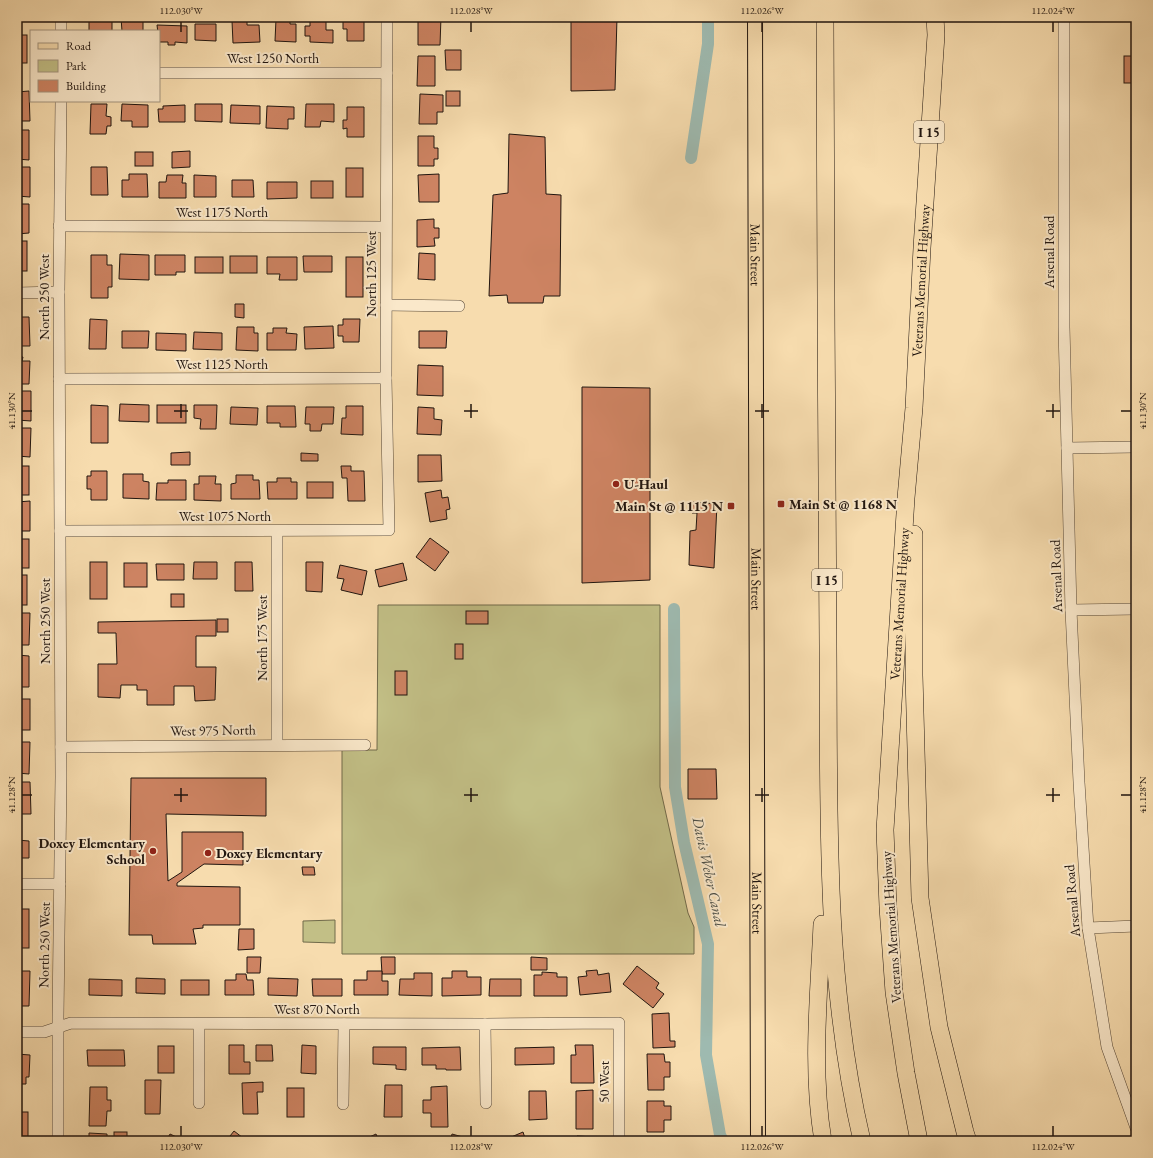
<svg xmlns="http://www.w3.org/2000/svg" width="1153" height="1158" viewBox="0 0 1153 1158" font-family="'EB Garamond',serif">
<rect width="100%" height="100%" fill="#f7dcae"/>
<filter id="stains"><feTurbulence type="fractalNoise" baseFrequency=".005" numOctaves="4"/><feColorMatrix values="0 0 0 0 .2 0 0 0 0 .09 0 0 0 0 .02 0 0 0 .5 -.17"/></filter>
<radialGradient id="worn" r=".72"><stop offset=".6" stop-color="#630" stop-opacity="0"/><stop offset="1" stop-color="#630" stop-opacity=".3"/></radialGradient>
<!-- green -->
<g fill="#c2bf86" stroke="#716a4a">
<path d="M378,605H660V787L688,913L694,927V954H342V750H377Z"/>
<path d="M335,920V943L303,942V921Z"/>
</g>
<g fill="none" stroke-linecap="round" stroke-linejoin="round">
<!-- canal -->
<g stroke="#9ebab0" stroke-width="12">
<path d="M691,158L708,44V17"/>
<path d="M674,609L675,787L684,842L708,944L706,1055L720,1135L723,1141"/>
</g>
</g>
<!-- building -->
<g fill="#cd8362" stroke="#20150f">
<rect x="89" y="17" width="23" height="14"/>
<path d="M347,17H364V41H347V29H343V20H347Z"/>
<path d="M418,17H441L440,45H418Z"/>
<path d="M571,17H617L615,90L571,91Z"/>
<path d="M121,18H143V31H122Z"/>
<path d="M276,19H290V24H296V42L275,41Z"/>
<path d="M310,19H326V30H333V43L310,42V36H305V26H310Z"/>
<path d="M232,21H247V25H259L260,42L233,43Z"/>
<path d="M195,24H216V41L195,40Z"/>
<path d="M157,25L187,26V43L175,42V45H168V42H159Z"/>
<rect x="17" y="35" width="10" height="28"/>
<path d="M445,50H461V70H446Z"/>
<path d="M418,56H435V86H417Z"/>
<rect x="1124" y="56" width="12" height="27"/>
<path d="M29,91L30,121H17V92Z"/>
<rect x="446" y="91" width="14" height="15"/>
<path d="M420,94L443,95V112H437V124H419Z"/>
<path d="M91,104H107L106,116L111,117V126H107L106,134H90Z"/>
<path d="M122,104L148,105V127H132V121H121Z"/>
<path d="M195,104H222V122L195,121Z"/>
<path d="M306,104H334V122L321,121L320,127H305Z"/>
<path d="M185,105V122H159L158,109H163V106Z"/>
<path d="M231,105L260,106V124L230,123Z"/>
<path d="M267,106L294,107V119H288V129L266,128Z"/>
<path d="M347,107H364V137H347V128L343,129V120H347Z"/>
<path d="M17,130H29V160L17,159Z"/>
<path d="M509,134L545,137L546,194L561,195L560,296H544L543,303H508L507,295L489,296L493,195L508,193Z"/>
<path d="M418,136H434V148H438V159H434V166H418Z"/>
<path d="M190,151V167L172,168V152Z"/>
<rect x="135" y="152" width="18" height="14"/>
<path d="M17,167H30V197L17,196Z"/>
<path d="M91,167H107L108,195H91Z"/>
<rect x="346" y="168" width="17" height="29"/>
<path d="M129,174H147L148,197H122V180H129Z"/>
<path d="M439,174V202H419L418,175Z"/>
<path d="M167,175H183L182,183H186V198H159V182H166Z"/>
<path d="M194,175L216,176V197H194Z"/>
<path d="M232,180H253L254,197H232Z"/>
<rect x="311" y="181" width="22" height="17"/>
<path d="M267,182H297V198L267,199Z"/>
<path d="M17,204H29V233L17,234Z"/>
<path d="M434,219V228H439V238H434L435,246L417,247V220Z"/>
<rect x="17" y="241" width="10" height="30"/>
<path d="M419,253L435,254V280L418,279Z"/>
<path d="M120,254L149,255V280L119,279Z"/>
<path d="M91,255H107V265H112V287H108V298H91Z"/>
<path d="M155,255H185V272H176V275H155Z"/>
<rect x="230" y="256" width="27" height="17"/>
<path d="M303,256H332V272H304Z"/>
<rect x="195" y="257" width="28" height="16"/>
<path d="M267,257H297V280H279L280,274H267Z"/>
<rect x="346" y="257" width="17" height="40"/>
<path d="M235,304H244V318L235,317Z"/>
<path d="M17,317H29L30,346H17Z"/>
<path d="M90,319L107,320L106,349H89Z"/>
<path d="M343,319H360L359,342H343V336H338V325H343Z"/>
<path d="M333,326L334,348L305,349L304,327Z"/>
<path d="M237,327H254V333H258V351L236,350Z"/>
<path d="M273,328H287L286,333L297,334L296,350H267V333H273Z"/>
<path d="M122,331H149L148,348H122Z"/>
<path d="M419,331H447L446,348H419Z"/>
<path d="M194,332L222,333V350L193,349Z"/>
<path d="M156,333L186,334V351L156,350Z"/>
<path d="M17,357H23L22,361H30L29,384H17Z"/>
<path d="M418,365L443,366V396L417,395Z"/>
<path d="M582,387L650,388V580L582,583Z"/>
<path d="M17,391H31V421L17,420Z"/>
<path d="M120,404L149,405V422L119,421Z"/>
<path d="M91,405L108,406V443H91Z"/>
<rect x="157" y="405" width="29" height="18"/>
<path d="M194,405H217L216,429H200L201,419L194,418Z"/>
<path d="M267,406H295L296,427H280V423H267Z"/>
<path d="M346,406H363V435L341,434L342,418H346Z"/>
<path d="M231,407L258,408L257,425L230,424Z"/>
<path d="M306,407H334L333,424H322L321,431H310V424H305Z"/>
<path d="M418,407L434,408V419L442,420L441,435L417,434Z"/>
<path d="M17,428H31L30,457L17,456Z"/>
<path d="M190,452V465H171V453Z"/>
<path d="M301,453L318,454V461H301Z"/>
<path d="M418,455H441L442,481L418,482Z"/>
<rect x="17" y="466" width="12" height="29"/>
<path d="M341,466H351V471H364L365,501H348L347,478H342Z"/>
<path d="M91,471H107V500H91V489H87V476H91Z"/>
<path d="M123,474H143V481L149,482V499L123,498Z"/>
<path d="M236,475H253V480H259L260,499H231V484L236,483Z"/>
<path d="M199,476H216L215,484H221V501L194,500V484H199Z"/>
<path d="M277,478H291V482H297V499H268L267,482H277Z"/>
<path d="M168,480H186V500H156L157,483H168Z"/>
<rect x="307" y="482" width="26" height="16"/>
<path d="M441,490L442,498L448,497L450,509L446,510L447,519L430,522L425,493Z"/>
<path d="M30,501V531H17V502Z"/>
<path d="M693,502L717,504L714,568L689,565L690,531L696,530L697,513H692Z"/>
<path d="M430,538L449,552L435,571L416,557Z"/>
<rect x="17" y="539" width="12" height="29"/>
<rect x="90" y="562" width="17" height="37"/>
<path d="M194,562H217V579H193Z"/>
<path d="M235,562H252L253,591H235Z"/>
<path d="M306,562H323L322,592L306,591Z"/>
<rect x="124" y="563" width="23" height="24"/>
<path d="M403,563L407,580L379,587L375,570Z"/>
<path d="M156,564H184V580H157Z"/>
<path d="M340,565L367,571L362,595L341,590L344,579L337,578Z"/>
<rect x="17" y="575" width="10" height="30"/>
<rect x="171" y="594" width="13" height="13"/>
<rect x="466" y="611" width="22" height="13"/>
<path d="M17,613H30L29,645H17Z"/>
<rect x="217" y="619" width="11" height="13"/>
<path d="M216,620V636H196V667H216L215,700L195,701L194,686H174V705H147V690H137V685H121L120,698L98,697V664H117L116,633H98V622Z"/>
<rect x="455" y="644" width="8" height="15"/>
<path d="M17,655L29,656V687H17Z"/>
<rect x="395" y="671" width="12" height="24"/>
<rect x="17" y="699" width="13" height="31"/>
<path d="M17,742H30L29,774L17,773Z"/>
<path d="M688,769H716L717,799H688Z"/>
<path d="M131,778H266V816L166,814L168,881L182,872V832H243V865L204,864L177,883V886L240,887V925H203V928L193,929L196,944H153L152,935H129Z"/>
<path d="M17,782H30L31,814H17Z"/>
<path d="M17,840L29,841V858H17Z"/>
<path d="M302,867H314L315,875H303Z"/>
<rect x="17" y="909" width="12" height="39"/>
<path d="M239,929H254V949L238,950Z"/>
<path d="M247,957H261L260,973H247Z"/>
<path d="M381,957H395V974H382Z"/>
<path d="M531,957L547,958V970H531Z"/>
<path d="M637,966L659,983L656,988L664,994L653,1008L623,984Z"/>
<path d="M597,970L598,975L609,973L611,992L580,995L578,977L587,976L586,971Z"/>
<path d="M17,971H30L29,1006H17Z"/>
<path d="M367,971H382V981H388V995H354V980H367Z"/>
<path d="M452,971H467V977H481V995L442,996V978H452Z"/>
<path d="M542,972L557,973V977H567V996H534V975H542Z"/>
<path d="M414,973H432V996L399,995L400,979H414Z"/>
<path d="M236,974H246L247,980H253L254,995H225V980H236Z"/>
<path d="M136,978L165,979V994L136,993Z"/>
<path d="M268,978L298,979L297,996L268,995Z"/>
<path d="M89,979L122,980V996L89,995Z"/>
<path d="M312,979H342V996H313Z"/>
<path d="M490,979H521V996H489Z"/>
<rect x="181" y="980" width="28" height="15"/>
<path d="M669,1013L670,1041H675V1047L653,1048L652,1014Z"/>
<path d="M229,1045H244V1062H250V1074H229Z"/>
<path d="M256,1045H272L273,1061H256Z"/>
<path d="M302,1045L316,1046V1074L301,1073Z"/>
<path d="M575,1045H593L594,1083H571V1055H576Z"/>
<rect x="158" y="1046" width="16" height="27"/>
<path d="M373,1047H406V1070L396,1069V1065L373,1064Z"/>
<path d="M460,1047L461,1070H446V1069H436V1065H422V1048Z"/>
<path d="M554,1047V1064L515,1065V1048Z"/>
<path d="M87,1050H124L125,1066H88Z"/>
<path d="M17,1054L30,1055L29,1077H26V1084H17Z"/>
<path d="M647,1054H664L665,1062H670V1077H664V1090H648Z"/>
<path d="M145,1080H161L160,1114H145Z"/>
<path d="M263,1082V1092H257L258,1114H243L242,1083Z"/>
<path d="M385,1085H402V1117H384Z"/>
<path d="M447,1086L448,1127H431V1113H423V1100H431V1087Z"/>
<path d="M90,1087H107V1100H111V1111H107L106,1126H89Z"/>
<rect x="287" y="1088" width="17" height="29"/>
<path d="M593,1090V1129H576V1091Z"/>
<path d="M529,1091H546L547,1119L529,1120Z"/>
<path d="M647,1101H664V1106H671V1120H664V1132H647Z"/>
<rect x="17" y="1112" width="11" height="29"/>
<path d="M234,1131L247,1141H226Z"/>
<rect x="114" y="1132" width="13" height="9"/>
<path d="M523,1132L526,1141H502Z"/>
<path d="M89,1133L107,1134V1141H89Z"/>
<path d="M170,1134L185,1141H166Z"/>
<path d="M376,1134L379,1141H361Z"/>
<path d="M452,1134L477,1141H450Z"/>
<path d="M577,1136L594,1137V1141H577Z"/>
</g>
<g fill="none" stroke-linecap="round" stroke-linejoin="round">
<!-- minor casing -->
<g stroke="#564737" stroke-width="12">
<g id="minor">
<path d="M61,17V31"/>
<path d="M1064,17V327L1071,610L1079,782L1088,928L1107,1047L1136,1128"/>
<path d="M159,73H387"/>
<path d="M59,226L385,227"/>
<path d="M17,293L59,292"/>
<path d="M386,305L459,306"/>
<path d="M59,379L386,378"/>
<path d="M1067,448L1136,447"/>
<path d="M60,531L389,530L386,378L387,17"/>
<path d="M277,531V745"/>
<path d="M1071,610L1136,609"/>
<path d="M61,747L365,745"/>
<path d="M17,884H60"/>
<path d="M1088,928L1136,926"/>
<path d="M199,1024V1103"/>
<path d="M485,1024L486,1103"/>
<path d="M17,1032H44L71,1023L485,1024L619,1023V1141"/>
<path d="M343,1104L344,1024"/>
<path d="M58,1141V1017L61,776L59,292L61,101"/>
</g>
</g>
<!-- major casing -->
<g stroke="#20150f" stroke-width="16">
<g id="major">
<path id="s1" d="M755,17L758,1141"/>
</g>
</g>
<!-- highway casing -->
<g stroke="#20150f" stroke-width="18">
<g id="highway">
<path d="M825,17C826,226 826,436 828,645C829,810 824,979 862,1141"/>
<path d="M914,534V675L920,898L939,1027L965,1132L968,1141"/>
<path d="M822,924C819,996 811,1069 823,1141"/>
<path id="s2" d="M919,1141L906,1073L894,992L888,907L885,830L906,498L914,408L922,248L936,35L935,17"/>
</g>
</g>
<!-- minor -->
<use href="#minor" stroke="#fae8ca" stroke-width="11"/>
<!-- major -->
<use href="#major" stroke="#f7dcae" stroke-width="14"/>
<!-- highway -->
<use href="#highway" stroke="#f7dcae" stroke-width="17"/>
</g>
<!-- ticks -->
<path fill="none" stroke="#20150f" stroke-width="1.5" d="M181,22V32M471,22V32M762,22V32M1053,22V32M181,404V418M471,404V418M762,404V418M1053,404V418M22,411H32M174,411H188M464,411H478M755,411H769M1046,411H1060M1121,411H1131M181,788V802M471,788V802M762,788V802M1053,788V802M22,795H32M174,795H188M464,795H478M755,795H769M1046,795H1060M1121,795H1131M181,1126V1136M471,1126V1136M762,1126V1136M1053,1126V1136"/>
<!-- markers -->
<g fill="#8f2418" stroke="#fae8ca" stroke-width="1.5">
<circle cx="616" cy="484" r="4"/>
<rect x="777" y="500" width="8" height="8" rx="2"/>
<rect x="727" y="502" width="8" height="8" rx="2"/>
<circle cx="153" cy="851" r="4"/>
<circle cx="208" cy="853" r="4"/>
</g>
<g text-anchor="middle" stroke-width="4" stroke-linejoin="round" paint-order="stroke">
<!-- shield labels -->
<g fill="#fae8ca" stroke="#615447" stroke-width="1">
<rect x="914" y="121" width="30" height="22" rx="3"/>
<rect x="812" y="569" width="30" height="22" rx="3"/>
</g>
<g font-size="13" font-weight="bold" fill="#20150f">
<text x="929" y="137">I 15</text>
<text x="827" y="585">I 15</text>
</g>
<!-- street labels -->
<g font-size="14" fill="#20150f" stroke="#fae8ca">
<text x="273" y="63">West 1250 North</text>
<text x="222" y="217">West 1175 North</text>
<text transform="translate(1049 252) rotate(-90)" y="5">Arsenal Road</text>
<text dy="5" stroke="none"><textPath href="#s1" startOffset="238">Main Street</textPath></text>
<text transform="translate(371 274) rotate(-90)" y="5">North 125 West</text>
<text dy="5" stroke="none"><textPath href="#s2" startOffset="864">Veterans Memorial Highway</textPath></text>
<text transform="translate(44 297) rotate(-90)" y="5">North 250 West</text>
<text x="222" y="369">West 1125 North</text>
<text x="225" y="521">West 1075 North</text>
<text transform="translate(1056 576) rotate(-92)" y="5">Arsenal Road</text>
<text dy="5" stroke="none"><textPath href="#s1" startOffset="562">Main Street</textPath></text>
<text dy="5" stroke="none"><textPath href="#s2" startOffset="540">Veterans Memorial Highway</textPath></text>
<text transform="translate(45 621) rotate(-90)" y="5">North 250 West</text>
<text transform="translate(262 638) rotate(-90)" y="5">North 175 West</text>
<text transform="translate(213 730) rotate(-1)" y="5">West 975 North</text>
<text transform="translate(1072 901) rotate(-95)" y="5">Arsenal Road</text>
<text dy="5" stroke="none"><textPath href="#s1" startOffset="886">Main Street</textPath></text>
<text transform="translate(891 927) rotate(-94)" y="5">Veterans Memorial Highway</text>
<text transform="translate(44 945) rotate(-89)" y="5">North 250 West</text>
<text x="317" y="1014">West 870 North</text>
<text transform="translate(604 1082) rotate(-90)" y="5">50 West</text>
</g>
<!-- poi labels -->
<g font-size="14" font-weight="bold" fill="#20150f" stroke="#fae8ca" text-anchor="start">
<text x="624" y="489">U-Haul</text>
<text x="789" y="509">Main St @ 1168 N</text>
<text x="723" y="511" text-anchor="end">Main St @ 1115 N</text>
<text x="145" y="848" text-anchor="end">Doxey Elementary<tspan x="145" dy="16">School</tspan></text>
<text x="216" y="858">Doxey Elementary</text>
</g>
<!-- water labels -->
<g font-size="15" font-style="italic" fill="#4c4f47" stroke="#fae8ca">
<text transform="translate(709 872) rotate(78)" y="5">Davis Weber Canal</text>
</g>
</g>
<!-- margin -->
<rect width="1153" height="1158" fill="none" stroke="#f7dcae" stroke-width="44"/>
<!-- legend -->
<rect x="30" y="30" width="130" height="72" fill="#fae8ca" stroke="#a3947f"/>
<rect x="38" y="43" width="20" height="6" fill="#f7dcae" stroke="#a3947f"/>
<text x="66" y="50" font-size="12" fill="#20150f">Road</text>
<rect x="38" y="60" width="20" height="12" fill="#c2bf86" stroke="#a3947f"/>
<text x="66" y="70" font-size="12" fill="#20150f">Park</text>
<rect x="38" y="80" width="20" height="12" fill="#cd8362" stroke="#a3947f"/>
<text x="66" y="90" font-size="12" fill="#20150f">Building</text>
<rect x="22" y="22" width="1109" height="1114" fill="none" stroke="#20150f" stroke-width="1.5"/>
<g font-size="10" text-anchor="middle" fill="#20150f">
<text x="181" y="14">112.030°W</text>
<text x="471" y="14">112.028°W</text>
<text x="762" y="14">112.026°W</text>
<text x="1053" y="14">112.024°W</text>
<text transform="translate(11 411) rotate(-90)" y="4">41.130°N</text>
<text transform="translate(1142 411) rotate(-90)" y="4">41.130°N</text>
<text transform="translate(11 795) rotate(-90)" y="4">41.128°N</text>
<text transform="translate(1142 795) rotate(-90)" y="4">41.128°N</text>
<text x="181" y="1150">112.030°W</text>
<text x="471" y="1150">112.028°W</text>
<text x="762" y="1150">112.026°W</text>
<text x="1053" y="1150">112.024°W</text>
</g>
<rect width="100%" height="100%" filter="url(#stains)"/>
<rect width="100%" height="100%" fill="url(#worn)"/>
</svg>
